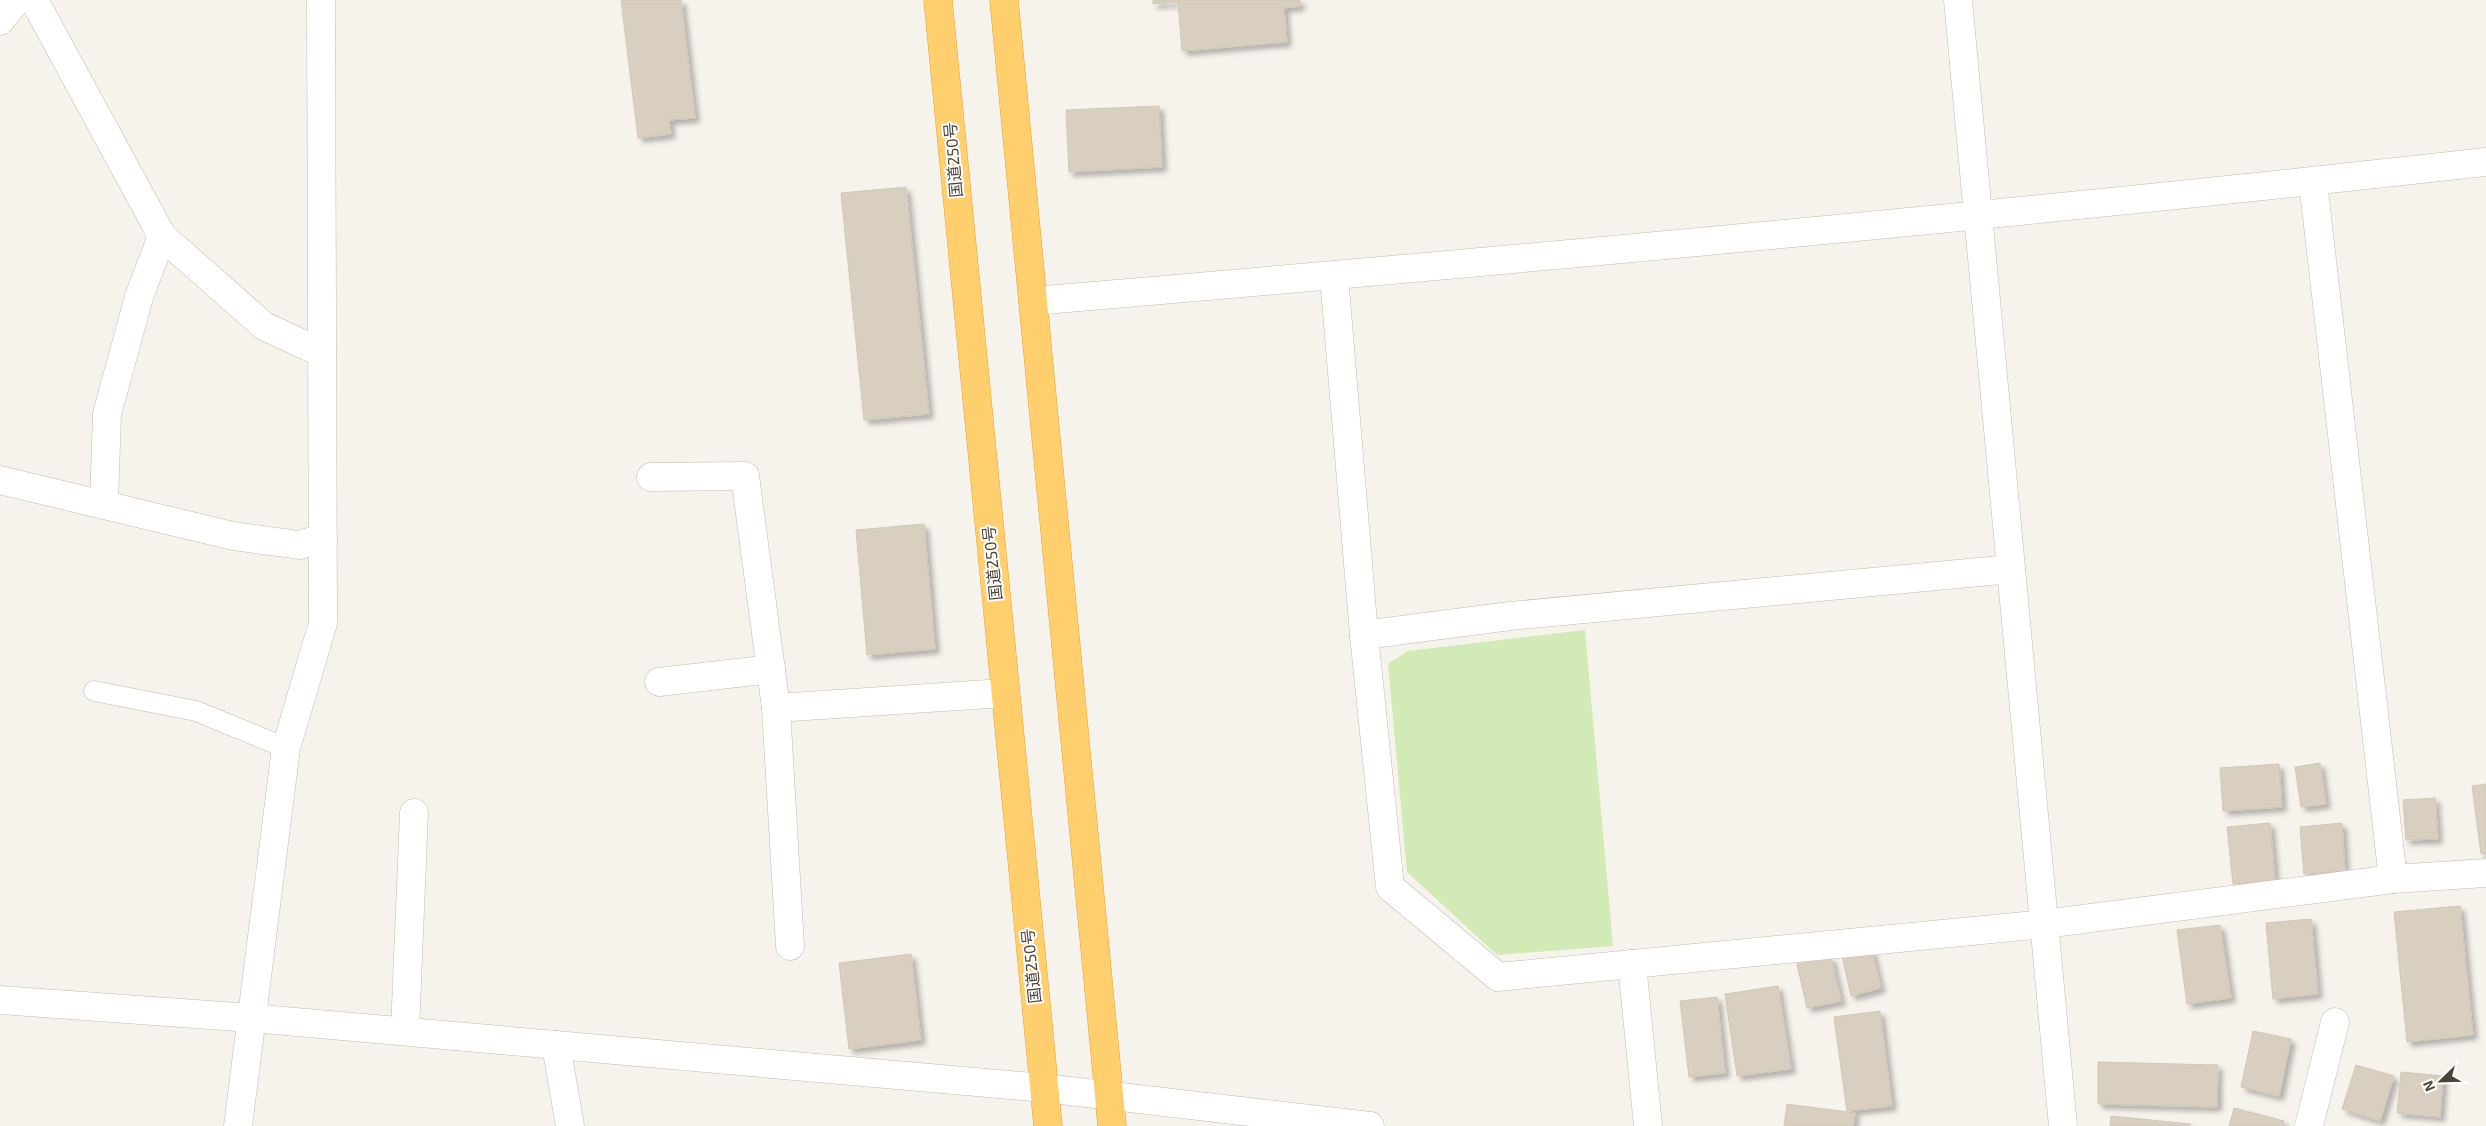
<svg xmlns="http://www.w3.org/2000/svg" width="2486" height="1126" viewBox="0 0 2486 1126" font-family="'Exo 2','Noto Sans JP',sans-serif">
<defs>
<filter id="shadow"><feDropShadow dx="4.5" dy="4.5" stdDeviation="2.5" flood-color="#0004"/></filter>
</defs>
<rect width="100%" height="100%" fill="#f6f3ec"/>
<!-- green -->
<path fill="#d2eab5" d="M1585,630L1613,946L1497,955L1407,872L1388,664L1408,651Z"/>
<!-- building -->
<g fill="#d8cfc1" stroke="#d3c7b4" filter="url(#shadow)">
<path d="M621,0H681L695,118L669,120L671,134L638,138Z"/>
<path d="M1153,0H1300V6L1284,8L1287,42L1182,51L1178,2L1153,4Z"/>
<path d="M1159,106L1162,167L1069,172L1066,110Z"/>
<path d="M906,187L929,414L864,420L841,193Z"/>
<path d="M924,524L935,649L867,655L856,530Z"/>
<path d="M2320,763L2326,804L2301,807L2295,767Z"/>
<path d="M2279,764L2282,807L2223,811L2220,768Z"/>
<path d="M2486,784V853L2481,854L2472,786Z"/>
<path d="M2435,798L2438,839L2406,840L2403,800Z"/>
<path d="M2270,823L2275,881L2233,884L2227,827Z"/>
<path d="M2342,823L2345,871L2304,874L2300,827Z"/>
<path d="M2460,906L2473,1035L2407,1042L2394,912Z"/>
<path d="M2311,919L2318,994L2273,999L2266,923Z"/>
<path d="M2220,925L2231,998L2187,1004L2177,930Z"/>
<path d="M1871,948L1881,988L1851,996L1842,956Z"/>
<path d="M911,954L921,1040L849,1049L839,963Z"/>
<path d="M1831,957L1841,1001L1807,1008L1797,964Z"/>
<path d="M1778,986L1791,1069L1737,1076L1725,994Z"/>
<path d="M1717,997L1725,1073L1689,1077L1680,1001Z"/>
<path d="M1880,1011L1892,1106L1847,1111L1834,1017Z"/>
<path d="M2253,1031L2291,1039L2279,1096L2241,1087Z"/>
<path d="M2098,1062L2218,1065L2217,1107L2098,1104Z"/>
<path d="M2356,1065L2394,1076L2380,1121L2342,1109Z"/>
<path d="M2401,1072L2443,1076L2440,1117L2397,1113Z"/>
<path d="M1787,1104L1855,1113L1853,1126H1784Z"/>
<path d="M2234,1108L2284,1121L2283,1126H2229Z"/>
<path d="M2111,1116L2190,1124V1126H2110Z"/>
</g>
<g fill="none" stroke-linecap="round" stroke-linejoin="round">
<!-- lane casing -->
<g stroke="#c2bbae" stroke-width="21">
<path id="lane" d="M94,691L196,711L286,748"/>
</g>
<!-- street casing -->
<g stroke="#c2bbae" stroke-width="29">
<g id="street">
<path d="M34,0L162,236L264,326L322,353"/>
<path d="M1958,0L2063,1126"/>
<path d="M0,21L17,0"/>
<path d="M2313,182L2393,879"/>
<path d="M1334,276L1364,635L1390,887L1498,977L2044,924L2393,879L2486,873"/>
<path d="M1033,301C1518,260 2002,216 2486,162"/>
<path d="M651,477L745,476L776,708L790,946"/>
<path d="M0,480L233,536L299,545L323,538"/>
<path d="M104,504L107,414L139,297L162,236"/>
<path d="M1364,635L1510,616L2011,569"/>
<path d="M659,682L771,669"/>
<path d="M776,708L1004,693"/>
<path d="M1632,964L1648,1126"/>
<path d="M0,1000L251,1018L1044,1088L1370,1126"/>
<path d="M405,1031L414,813"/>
<path d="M556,1045L570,1126"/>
<path d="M238,1126L286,748L323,623L321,0"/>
<path d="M2309,1126L2335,1022"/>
</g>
</g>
<!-- highway casing -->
<g stroke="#e0a43c" stroke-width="29">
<g id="highway">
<path d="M938,0L1048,1126"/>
<path d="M1004,0L1112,1126"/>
</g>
</g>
<!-- lane -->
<use href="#lane" stroke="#fff" stroke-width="20"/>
<!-- street -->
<use href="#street" stroke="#fff" stroke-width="28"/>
<!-- highway -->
<use href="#highway" stroke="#ffcf6e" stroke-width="28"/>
</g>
<g text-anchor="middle" stroke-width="4" stroke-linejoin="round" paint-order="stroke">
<!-- street labels -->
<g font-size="16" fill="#4b4439" stroke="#fff">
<text transform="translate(953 160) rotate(-95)" y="6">国道250号</text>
<text transform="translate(992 563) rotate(-96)" y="6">国道250号</text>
<text transform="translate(1031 966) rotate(-96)" y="6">国道250号</text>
</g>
</g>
<!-- north arrow -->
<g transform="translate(2441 1081) rotate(247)" stroke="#ffffff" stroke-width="4" paint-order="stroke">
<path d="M0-4L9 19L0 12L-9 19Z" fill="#4b4439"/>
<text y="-8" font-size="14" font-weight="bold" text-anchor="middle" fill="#4b4439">N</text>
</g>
</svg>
